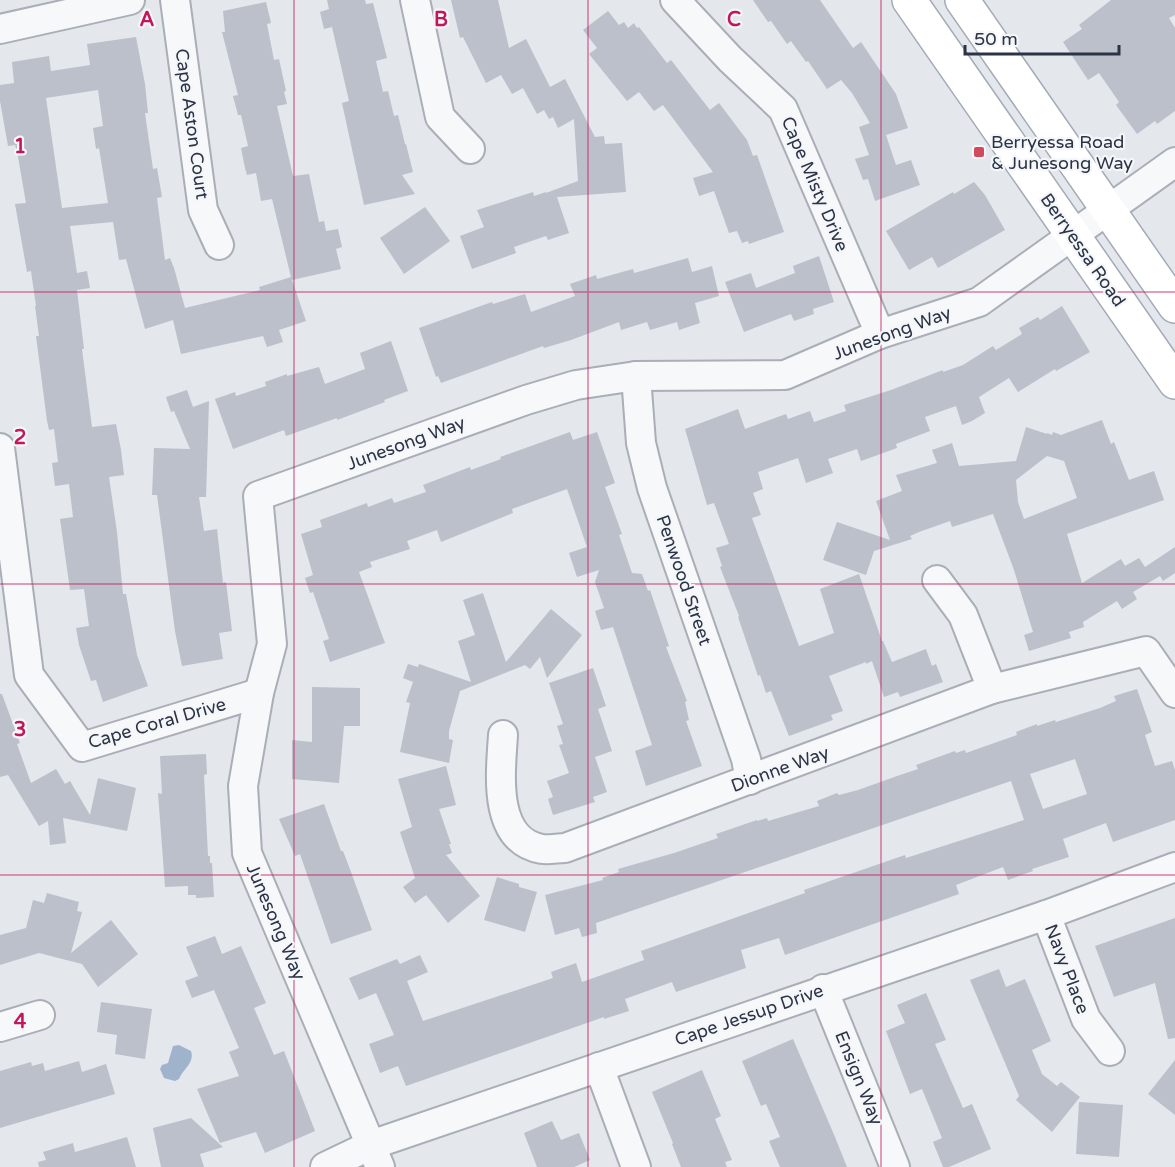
<svg xmlns="http://www.w3.org/2000/svg" width="1175" height="1167" viewBox="0 0 1175 1167" font-family="'Varela Round',sans-serif">
<rect width="100%" height="100%" fill="#e4e7ec"/>
<!-- water -->
<path fill="#9fb4cc" d="M179,1045L191,1051C195,1063 183,1069 179,1079L175,1081L164,1078L160,1069L162,1065L168,1063L173,1046Z"/>
<!-- building -->
<g fill="#bbc0ca" fill-rule="evenodd">
<path d="M327,0H365L366,4L373,3L387,58L376,61L383,92L388,91L394,116L398,115L405,144H406L413,172L402,175L415,194L364,205L342,103L349,101L332,27L324,29L320,12L329,9Z"/>
<path d="M451,0H498L509,48L526,39L550,87L565,79L595,137L604,136L605,144L622,143L626,192L557,197L569,233L548,240L546,236L514,247L516,253L472,269L460,236L484,227L477,210L533,192L534,196L546,192V193L578,181L574,119L558,128L553,117L549,119L544,110L537,114L523,88L512,94L501,75L486,83L463,37L460,38Z"/>
<path d="M753,0H820L853,48L861,42L896,94L908,128L886,135L896,165L911,160L920,185L875,201L868,179L863,180L855,159L869,155L859,127L870,123L852,93L841,80L827,89L808,61L806,62L791,41L787,44L771,21L768,22Z"/>
<path d="M1111,0H1175V15L1169,18L1175,28V111L1157,124L1155,121L1137,134L1116,105L1119,102L1099,73L1088,80L1063,42L1082,29L1079,25Z"/>
<path d="M266,2L271,23L267,24L274,60L279,59L286,91L284,92L287,104L277,106L293,176L309,174L319,222L324,221L326,231L338,229L342,247L336,249L341,269L292,280L306,321L279,330L283,342L267,347L263,336L181,354L173,320L145,329L126,259L119,260L113,222L70,226L77,273L87,271L90,288L77,290L84,349H82L92,427L116,424L121,450L124,475L109,477L117,532L123,594H126L137,655L148,686L103,702L96,680L91,681L79,645L76,628L89,626L84,589L70,590L60,519L73,517L69,484L55,486L52,463L58,462L54,429L49,430L47,421L36,336H39L35,306H36L31,271L27,272L15,204L26,203L17,151L15,145L8,146L0,101V85L14,83L12,62L49,56L51,71L90,65L87,44L136,37L145,84L148,113H145L153,169L157,168L162,197L157,198L165,260L170,258L174,268L185,308L260,290L259,287L291,277L272,199L261,201L256,173L247,175L245,168L241,148L248,146L241,115H238L233,96L238,95L222,32H225L223,11ZM98,90L103,126L93,128L96,149L99,148L108,203L62,208L46,98Z"/>
<path d="M608,11L619,25L624,22L628,28L634,23L637,28L639,27L667,63L671,60L710,110L719,103L747,140L753,156L757,155L784,232L749,244L748,241L742,243L737,231L729,233L714,191L699,196L693,178L713,172L663,105L654,111L639,92L627,101L589,54L597,48L583,30Z"/>
<path d="M974,182L985,195L1005,230L938,268L932,257L909,270L886,231L953,192L954,194Z"/>
<path d="M425,207L450,241L404,274L380,238Z"/>
<path d="M819,256L834,302L813,309L814,314L794,321L791,314L744,332L725,282L751,273L756,288L795,273L793,266Z"/>
<path d="M688,258L692,272L712,266L719,296L695,303L700,323L679,330L677,322L650,330L647,322L621,330L619,322L571,340L544,348L543,346L441,383L438,376L436,377L419,328L492,302L493,304L525,294L531,312L575,296L570,284L596,275L597,279L633,269L634,273Z"/>
<path d="M1062,306L1090,352L1056,371L1055,369L1018,392L1009,378L979,397L985,413L972,421L962,425L956,406L925,417L930,431L896,444L897,448L861,461L857,449L828,459L833,473L806,483L798,458L758,472L763,489L753,493L761,515L752,518L799,646L834,633L820,589L859,574L882,641H883L892,662L926,649L932,666L936,664L943,682L900,697L898,692L884,697L872,661L866,664V662L829,676L843,711L831,715L833,720L789,736L771,691L766,693L760,675L758,676L738,617L739,616L720,567L722,566L716,548L729,544L714,503L707,505L685,429L738,409L745,429L786,414L788,419L810,411L814,422L846,411L844,405L891,390L943,370V372L963,365L993,346L996,350L1022,334L1019,328L1038,317L1040,320Z"/>
<path d="M391,341L408,391L384,400L385,402L337,420V418L286,436L284,430L233,449L215,399L235,392L236,396L266,386L265,382L287,374V376L319,367L325,384L365,369L360,353Z"/>
<path d="M187,390L193,407L209,401L206,497H199L204,531L217,529L223,583L226,582L232,631L219,633L223,659L182,666L175,631L157,495H152L154,448L190,449L174,411L171,412L166,397Z"/>
<path d="M1102,420L1111,444L1114,442L1129,480L1154,471L1164,500L1067,534L1082,583L1121,559L1125,566L1139,558L1145,567L1175,547V573L1163,581L1160,576L1133,592L1137,599L1122,609L1117,601L1083,622L1084,627L1069,632L1071,638L1029,651L1024,635L1033,632L1014,570L993,514L952,527L950,521L919,532L910,536L912,539L874,551L866,575L823,560L837,522L890,540L876,501L902,491L896,475L937,463L932,450L952,443L959,466L1016,461L1026,427L1047,434V433L1052,435L1053,432L1061,435ZM1047,456L1064,461L1077,498L1024,519L1018,502L1016,480Z"/>
<path d="M570,432L573,440L597,432L615,483L605,487L622,534L619,535L632,573L642,574L648,591L650,590L669,646L666,647L687,701L685,702L689,720L686,721L702,766L646,786L635,751L652,745L613,627L601,630L595,611L604,608L595,582L599,570L577,577L569,553L587,547L567,489L512,509L513,513L441,542L437,530L407,541L410,549L370,562L372,567L359,572L385,643L330,662L323,641L329,639L313,592L310,593L305,578L313,575L301,534L322,527L320,520L367,503L368,507L392,498L394,503L426,492L423,485L470,467L471,470L501,459L500,457Z"/>
<path d="M483,593L506,662L551,609L582,635L547,678L540,657L530,669L525,665L460,691L449,731V739L453,740L449,763L400,752L410,703L406,702L413,682L403,678L408,664L418,667L419,664L471,682L458,641L475,635L463,600Z"/>
<path d="M593,668L606,706L598,709L612,751L595,757L607,792L593,797L595,802L553,815L548,799L553,797L547,781L569,773L559,745L563,744L557,726L563,724L549,683Z"/>
<path d="M312,687L360,688V726H344L339,783L292,779V740L312,742Z"/>
<path d="M1137,689L1152,732L1145,735L1155,766L1172,761L1175,770V820L1113,842L1106,823L1063,839L1069,857L1032,869L1033,871L1008,880L1003,867L956,885L959,894L785,955L779,938L741,950L746,968L676,992L672,982L625,999L629,1011L604,1019V1017L406,1086L398,1066L380,1073L369,1044L394,1035L376,993L359,1000L349,978L397,959L400,964L420,955L428,972L407,981L423,1021L553,978L551,972L576,963L582,982L644,960L641,951L805,893L804,890L905,855L906,858L1024,820L1011,781L596,923L597,933L582,937L579,928L555,935L545,895L603,880L602,878L619,872L618,869L674,853L718,838L716,834L757,820V821L767,818L768,821L819,806L817,801L837,793L839,795L858,790L900,775L918,769L916,765L955,751L956,753L965,750L966,753L1017,735L1016,732L1037,724V726L1055,720L1056,722L1100,708L1116,701L1114,696ZM1075,759L1087,794L1043,809L1030,774Z"/>
<path d="M0,694H2L20,743L17,744L31,783L56,769L65,784L70,781L90,815L98,778L136,788L127,831L63,818L66,843L50,845L48,821L39,826L8,775L0,777Z"/>
<path d="M206,754L207,774L204,775L208,856H210V863H212L214,897L196,898V895H188V886L165,887L158,793L162,794L160,756Z"/>
<path d="M446,766L456,805L439,809L451,844H449L452,853L446,855L480,896L448,923L426,895L415,903L403,887L415,878L400,832L412,827L398,779Z"/>
<path d="M324,804L341,851H343L351,872L372,930L331,944L300,854L295,856L279,819Z"/>
<path d="M497,877L519,884V887L537,892L525,932L484,920Z"/>
<path d="M47,893L79,902L77,911L82,912L71,953L111,920L138,954L98,987L82,964L39,953L0,965V935L26,928L33,900L44,903Z"/>
<path d="M1175,918V1038L1168,1039L1155,983L1114,997L1095,946Z"/>
<path d="M215,936L222,954L241,946L266,1003L254,1008L274,1055L284,1051L315,1131L265,1153L256,1132L220,1143L197,1089L239,1076L229,1052L239,1048L214,990L192,998L185,981L198,976L186,947Z"/>
<path d="M999,969L1006,987L1025,979L1051,1041L1032,1050L1042,1074L1057,1086L1061,1082L1080,1097L1052,1132L1016,1100L1019,1096L970,980Z"/>
<path d="M926,993L946,1040L935,1044L963,1108L972,1104L991,1149L949,1167H943L933,1142L942,1138L922,1089L910,1094L886,1031L905,1023L897,1005Z"/>
<path d="M101,1002L152,1009L145,1059L115,1054L117,1035L97,1032Z"/>
<path d="M793,1039L835,1137L847,1167H780L769,1141L780,1137L766,1104L761,1106L742,1061Z"/>
<path d="M1175,1060V1115L1148,1094Z"/>
<path d="M79,1061L82,1072L106,1064L115,1094L0,1128V1071L31,1062L32,1066L43,1063L45,1071Z"/>
<path d="M702,1070L721,1116L715,1119L732,1160L725,1162L727,1167H681L672,1144L673,1143L652,1092Z"/>
<path d="M1079,1102L1123,1105L1119,1157L1076,1154Z"/>
<path d="M191,1118L223,1147L200,1154L204,1167H161L153,1128Z"/>
<path d="M552,1121L561,1140L579,1133L590,1160L574,1167H537L524,1133Z"/>
<path d="M127,1137L136,1167H39L38,1162L46,1160L43,1152L73,1143L75,1152Z"/>
</g>
<g fill="none" stroke-linecap="round" stroke-linejoin="round">
<!-- minor casing -->
<g stroke="#a9aeb7" stroke-width="32">
<g id="minor">
<path d="M175,0L203,210L219,245"/>
<path d="M415,0L440,117L470,149"/>
<path d="M675,0L730,59L783,109L880,334"/>
<path d="M0,29L130,0"/>
<path d="M636,376L641,443L652,488L746,759L750,780"/>
<path d="M0,448L29,675L82,747L259,693"/>
<path d="M937,580L963,615L992,689"/>
<path d="M503,735C501,770 491,840 542,849C549,850 558,848 565,848L992,689L1146,651L1175,693"/>
<path d="M1046,915L1086,1019L1110,1051"/>
<path d="M823,989L895,1167"/>
<path d="M0,1027L40,1015"/>
<path d="M599,1067L636,1167"/>
<path d="M325,1167L371,1145L1046,915L1175,867"/>
<path d="M380,1167L247,853L243,786L259,693L272,644L258,496L526,400L576,385L636,376L785,375L880,334L979,302L1175,162"/>
</g>
</g>
<!-- major casing -->
<g stroke="#a3abb8" stroke-width="36">
<g id="major">
<path d="M909,0L1175,382"/>
<path d="M962,0L1175,306"/>
</g>
</g>
<!-- minor -->
<use href="#minor" stroke="#f7f8fa" stroke-width="28"/>
<!-- major -->
<use href="#major" stroke="#fff" stroke-width="33"/>
</g>
<!-- grid -->
<path fill="none" stroke="#c2185b" stroke-width="1.5" stroke-opacity="0.55" d="M294,0V1167M588,0V1167M881,0V1167M0,292H1175M0,584H1175M0,875H1175"/>
<!-- markers -->
<rect fill="#d1495b" stroke="#f4f6f9" stroke-width="2" x="973" y="146" width="12" height="12" rx="3"/>
<g text-anchor="middle" stroke-width="4.5" stroke-linejoin="round" paint-order="stroke">
<!-- street labels -->
<g font-size="18" fill="#2b3445" stroke="#f4f6f9">
<text transform="translate(192 124) rotate(82)" y="6">Cape Aston Court</text>
<text transform="translate(815 184) rotate(67)" y="6">Cape Misty Drive</text>
<text transform="translate(1083 250) rotate(55)" y="6">Berryessa Road</text>
<text transform="translate(892 333) rotate(-20)" y="6">Junesong Way</text>
<text transform="translate(406 443) rotate(-20)" y="6">Junesong Way</text>
<text transform="translate(684 580) rotate(71)" y="6">Penwood Street</text>
<text transform="translate(157 723) rotate(-16)" y="6">Cape Coral Drive</text>
<text transform="translate(780 769) rotate(-20)" y="6">Dionne Way</text>
<text transform="translate(276 922) rotate(67)" y="6">Junesong Way</text>
<text transform="translate(1067 969) rotate(69)" y="6">Navy Place</text>
<text transform="translate(749 1015) rotate(-19)" y="6">Cape Jessup Drive</text>
<text transform="translate(859 1078) rotate(68)" y="6">Ensign Way</text>
</g>
<!-- poi labels -->
<g font-size="18" fill="#2b3445" stroke="#f4f6f9" text-anchor="start">
<text x="991" y="148">Berryessa Road<tspan x="991" dy="21">&amp; Junesong Way</tspan></text>
</g>
</g>
<g font-size="20" text-anchor="middle" font-weight="bold" fill="#c2185b" stroke="#f4f6f9" stroke-width="4.5" stroke-linejoin="round" paint-order="stroke">
<text x="147" y="26">A</text>
<text x="441" y="26">B</text>
<text x="734" y="26">C</text>
<text x="20" y="153">1</text>
<text x="20" y="444">2</text>
<text x="20" y="736">3</text>
<text x="20" y="1028">4</text>
</g>
<!-- scale -->
<path d="M965 45v9h154v-9" fill="none" stroke="#2b3445" stroke-width="3"/>
<text x="974" y="45" font-size="18" fill="#2b3445" stroke="#f4f6f9" stroke-width="4.5" paint-order="stroke">50 m</text>
</svg>
